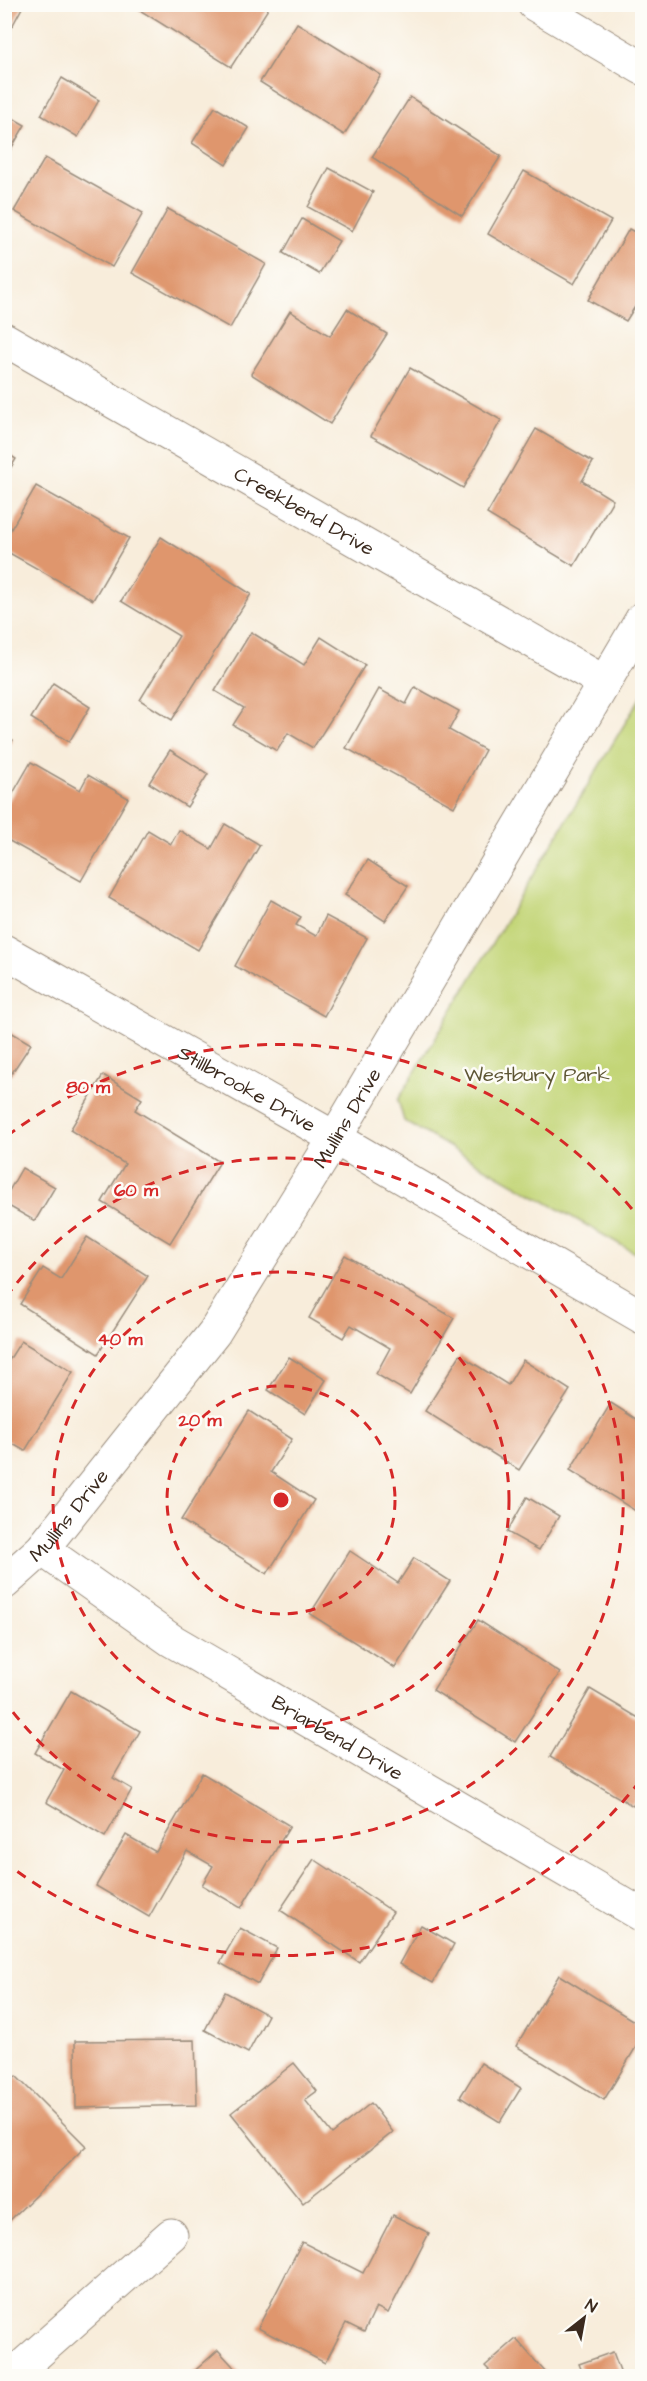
<svg xmlns="http://www.w3.org/2000/svg" width="647" height="2381" viewBox="0 0 647 2381" font-family="'Architects Daughter',sans-serif">
<rect width="100%" height="100%" fill="#fdfcf7"/>
<filter id="ink" filterUnits="userSpaceOnUse"><feTurbulence type="fractalNoise" baseFrequency=".0167" numOctaves="2"/><feDisplacementMap in="SourceGraphic" scale="12" xChannelSelector="R" yChannelSelector="G"/><feConvolveMatrix kernelMatrix="1 2 1 2 8 2 1 2 1" color-interpolation-filters="sRGB"/></filter>
<filter id="wash" filterUnits="userSpaceOnUse"><feTurbulence type="fractalNoise" baseFrequency=".008" numOctaves="4" result="noise"/><feDisplacementMap in="SourceGraphic" scale="24" xChannelSelector="R" yChannelSelector="G"/><feGaussianBlur stdDeviation="1.35" result="paint"/><feColorMatrix in="noise" values="0 0 0 0 0 0 0 0 0 0 0 0 0 0 0 0 0 1.4 0 .05"/><feComposite in="paint" operator="in"/></filter>
<g filter="url(#wash)">
<rect width="100%" height="100%" fill="#f8eddb"/>
<!-- green -->
<path fill="#c3d577" stroke="#7f804a" stroke-width="1.5" d="M642,695V1257L404,1121L398,1100Z"/>
<g id="blocks">
<!-- building -->
<g fill="#df966d">
<path d="M4,4H24L8,34L4,32Z"/>
<path d="M141,4H261L268,9L231,67L138,9Z"/>
<path d="M297,23L381,75L344,135L260,82Z"/>
<path d="M62,78L99,100L78,137L41,115Z"/>
<path d="M410,97L501,156L462,216L372,157Z"/>
<path d="M215,107L249,128L226,165L192,143Z"/>
<path d="M4,113L25,125L4,161Z"/>
<path d="M45,158L143,213L112,267L14,211Z"/>
<path d="M329,168L373,192L352,231L308,207Z"/>
<path d="M524,171L611,221L574,284L488,234Z"/>
<path d="M168,209L266,264L230,328L132,273Z"/>
<path d="M302,219L339,241L319,274L283,253Z"/>
<path d="M629,229L642,236V309L636,305L626,321L588,300Z"/>
<path d="M347,309L387,334L330,424L251,374L290,311L330,336Z"/>
<path d="M410,368L501,420L463,488L371,436Z"/>
<path d="M536,429L593,462L582,481L613,500L574,566L487,514Z"/>
<path d="M5,452L16,459L5,477Z"/>
<path d="M36,486L129,538L93,600L4,550V541Z"/>
<path d="M161,537L251,594L172,720L140,700L179,636L121,601Z"/>
<path d="M251,632L304,665L321,637L365,665L313,748L288,733L277,751L233,725L244,708L215,691Z"/>
<path d="M53,683L90,707L69,742L31,718Z"/>
<path d="M415,687L459,711L449,730L485,750L454,807L346,748L379,689L406,704Z"/>
<path d="M4,736L13,740L4,755Z"/>
<path d="M170,750L208,774L187,807L149,783Z"/>
<path d="M31,762L80,790L88,775L128,798L81,881L4,838V809Z"/>
<path d="M225,824L260,845L198,950L109,898L148,830L171,844L179,830L211,849Z"/>
<path d="M368,860L408,886L385,921L345,895Z"/>
<path d="M271,900L301,917L296,925L316,936L326,916L367,938L324,1016L235,966Z"/>
<path d="M4,1028L31,1044L4,1085Z"/>
<path d="M103,1075L142,1099L135,1110L220,1162L170,1243L102,1202L125,1164L70,1130Z"/>
<path d="M22,1168L55,1187L35,1221L5,1204V1198Z"/>
<path d="M87,1237L148,1276L98,1354L20,1304L43,1268L61,1279Z"/>
<path d="M345,1255L454,1318L410,1394L376,1374L390,1348L351,1325L343,1338L309,1318Z"/>
<path d="M21,1341L73,1372L25,1451L4,1439V1368Z"/>
<path d="M460,1355L508,1385L523,1360L570,1390L519,1470L425,1411Z"/>
<path d="M289,1357L326,1380L305,1414L268,1390Z"/>
<path d="M611,1403L642,1423V1515L570,1470Z"/>
<path d="M249,1411L292,1439L271,1472L314,1500L267,1574L181,1520Z"/>
<path d="M527,1497L559,1516L539,1550L507,1532Z"/>
<path d="M350,1551L398,1583L414,1558L450,1581L395,1668L310,1614Z"/>
<path d="M478,1620L560,1673L515,1742L433,1690Z"/>
<path d="M590,1689L642,1720V1790L633,1806L550,1757Z"/>
<path d="M71,1691L140,1731L113,1778L132,1789L105,1837L46,1802L64,1770L35,1753Z"/>
<path d="M202,1773L290,1826L241,1908L202,1885L213,1866L187,1851L149,1917L96,1886L126,1835L156,1852Z"/>
<path d="M314,1859L393,1912L359,1962L280,1910Z"/>
<path d="M421,1925L454,1944L433,1983L399,1964Z"/>
<path d="M240,1928L277,1948L258,1984L220,1963Z"/>
<path d="M559,1975L642,2026V2037L604,2100L516,2046Z"/>
<path d="M225,1992L268,2015L248,2053L205,2030Z"/>
<path d="M195,2040L197,2105L76,2108L75,2041Z"/>
<path d="M294,2063L317,2091L305,2100L332,2134L371,2103L393,2132L303,2203L231,2113Z"/>
<path d="M481,2063L521,2088L500,2122L460,2097Z"/>
<path d="M16,2076L86,2146L4,2226V2087Z"/>
<path d="M393,2215L429,2233L388,2313L376,2307L364,2332L346,2323L325,2363L258,2328L302,2242L363,2273Z"/>
<path d="M516,2339L547,2374L544,2376H495L485,2366Z"/>
<path d="M218,2350L242,2376H189Z"/>
<path d="M613,2352L622,2376H584L579,2364Z"/>
</g>
</g>
</g>
<g filter="url(#ink)">
<use href="#blocks" fill-opacity="0" stroke="#9a8c7c" stroke-width="1.5"/>
<g fill="none" stroke-linecap="round" stroke-linejoin="round">
<!-- minor casing -->
<g stroke="#9a8c7c" stroke-width="35">
<g id="minor">
<path id="s1" d="M4,339L604,682"/>
<path id="s2" d="M4,951L335,1138L642,1317"/>
<path id="s3" d="M42,1549L171,1640L642,1915"/>
<path id="s4" d="M4,1583L42,1549L214,1333L335,1138L642,619"/>
<path d="M16,2372L171,2235"/>
</g>
</g>
<!-- major casing -->
<g stroke="#9a8c7c" stroke-width="35">
<path id="major" d="M534,4L642,68"/>
</g>
<!-- minor -->
<use href="#minor" stroke="#fff" stroke-width="33"/>
<!-- major -->
<use href="#major" stroke="#fff" stroke-width="33"/>
</g>
</g>
<!-- distance rings -->
<g fill="none" stroke="#d62828" stroke-width="3" stroke-dasharray="10 8">
<circle cx="281" cy="1500" r="114"/>
<circle cx="281" cy="1500" r="228"/>
<path d="M6 1297A342 342 0 1 1 6 1703"/>
<path d="M640 1781A456 456 0 0 1 7 1864M7 1136A456 456 0 0 1 640 1219"/>
</g>
<g text-anchor="middle" stroke-width="5" stroke-linejoin="round" paint-order="stroke">
<!-- street labels -->
<g font-size="20" fill="#3b2a1e" stroke="#fdfcf7">
<text dy="7" stroke="none"><textPath href="#s1" startOffset="346">Creekbend Drive</textPath></text>
<text dy="7" stroke="none"><textPath href="#s2" startOffset="279">Stillbrooke Drive</textPath></text>
<text dy="7" stroke="none"><textPath href="#s4" startOffset="580">Mullins Drive</textPath></text>
<text dy="7" stroke="none"><textPath href="#s4" startOffset="94">Mullins Drive</textPath></text>
<text dy="7" stroke="none"><textPath href="#s3" startOffset="351">Briarbend Drive</textPath></text>
</g>
<!-- park labels -->
<g font-size="20" fill="#5d5534" stroke="#fdfcf7">
<text x="537" y="1081">Westbury Park</text>
</g>
</g>
<circle cx="281" cy="1500" r="9" fill="#d62828" stroke="#fdfcf7" stroke-width="3"/>
<g font-size="18" text-anchor="middle" font-weight="bold" fill="#d62828" stroke="#fdfcf7" stroke-width="5" stroke-linejoin="round" paint-order="stroke">
<text x="88" y="1093">80 m</text>
<text x="136" y="1196">60 m</text>
<text x="120" y="1345">40 m</text>
<text x="200" y="1426">20 m</text>
</g>
<!-- margin -->
<rect width="647" height="2381" fill="none" stroke="#fdfcf7" stroke-width="24"/>
<!-- north arrow -->
<g transform="translate(584 2318) rotate(31)" stroke="#fdfcf7" stroke-width="4.5" paint-order="stroke">
<path d="M0-4.5L10 22L0 15L-10 22Z" fill="#3b2a1e"/>
<text y="-9" font-size="16" font-weight="bold" text-anchor="middle" fill="#3b2a1e">N</text>
</g>
</svg>
